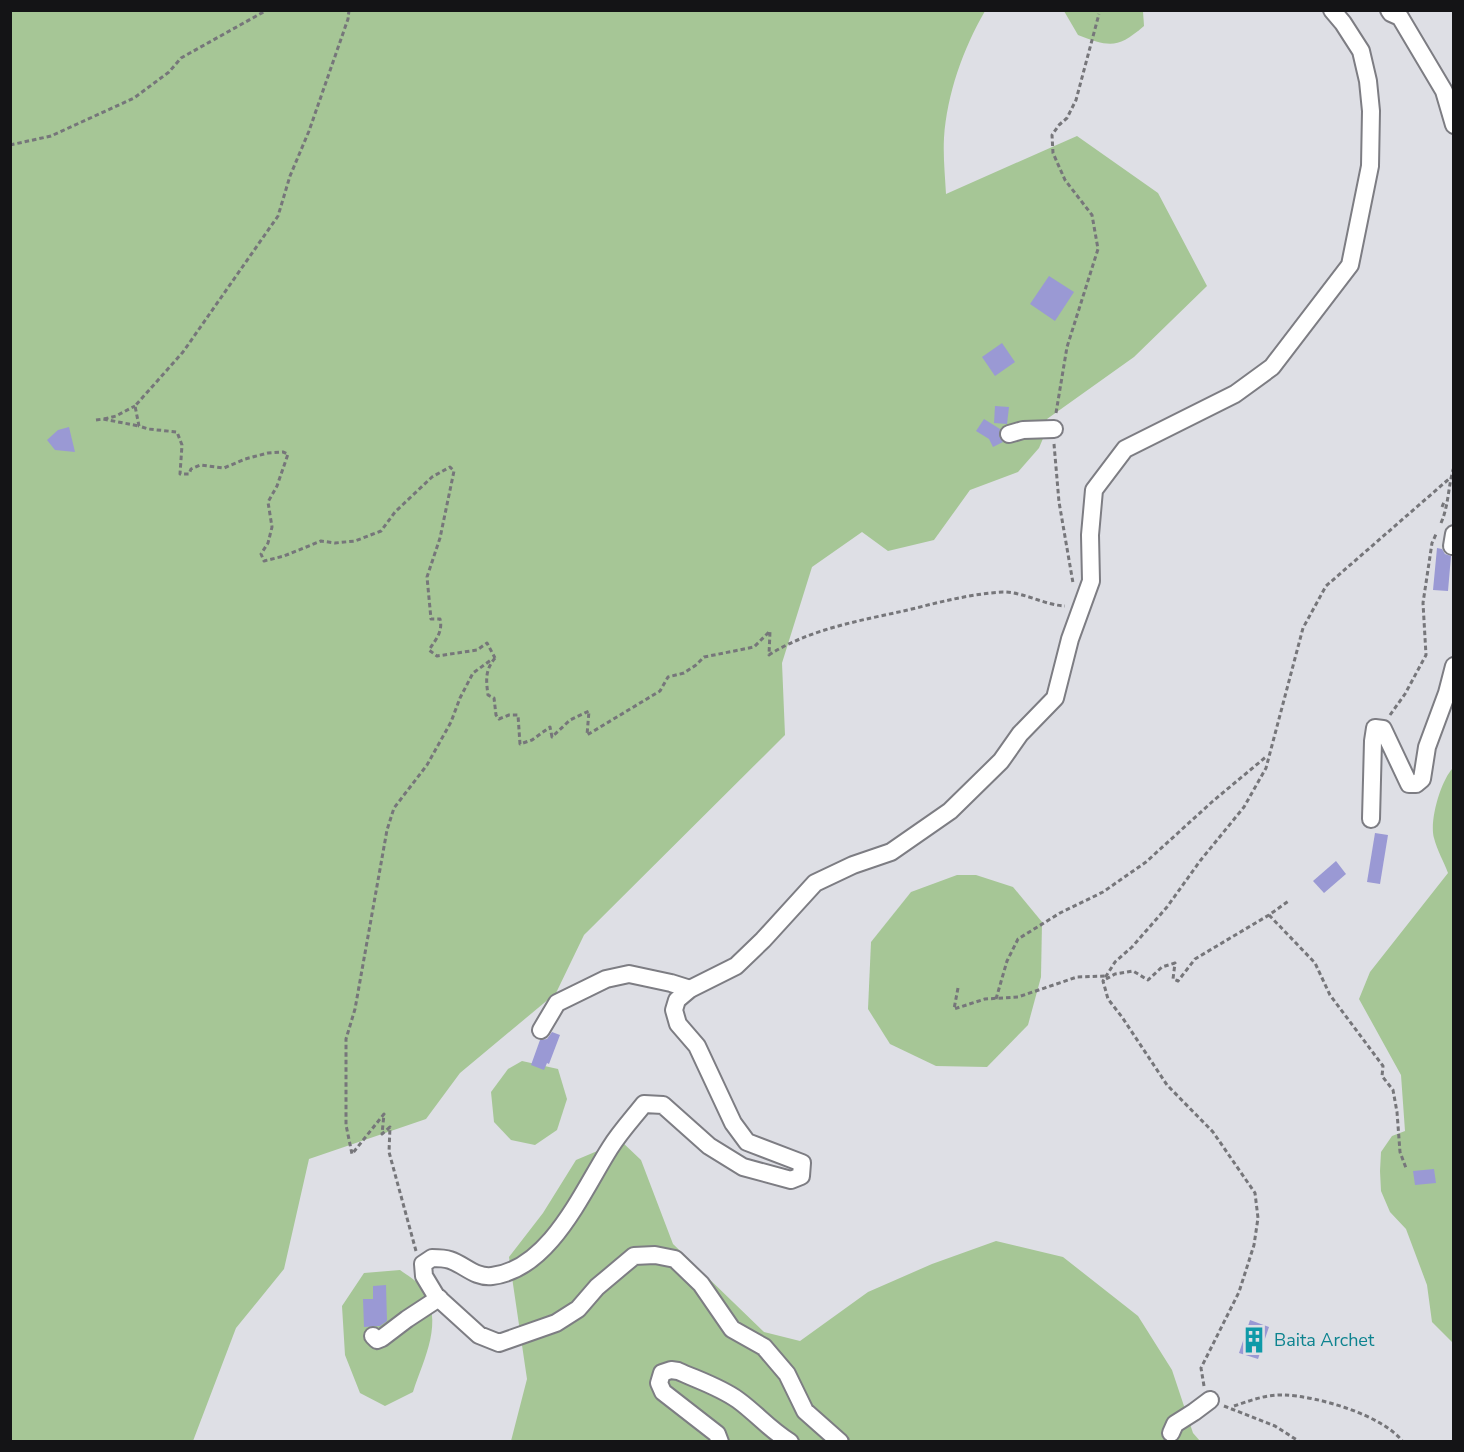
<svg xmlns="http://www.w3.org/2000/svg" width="1464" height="1452" viewBox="0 0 1464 1452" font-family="'Nunito Sans',sans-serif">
<rect width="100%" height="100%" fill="#dedfe5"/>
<!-- green -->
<g fill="#a6c696">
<path d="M10,11H985C963,49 947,94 944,138C943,156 945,175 946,194L1077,136L1158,193L1207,286L1134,357L1047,419V429L1039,448L1018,472L970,490L934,540L888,551L862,532L812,567L782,663L785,735L584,935L556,993L460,1073L426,1119L309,1159L284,1269L236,1328L193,1441H11Z"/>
<path d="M1064,11H1143L1144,26C1117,49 1110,47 1078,35Z"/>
<path d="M1453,768V1343L1432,1322L1427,1285L1406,1229L1390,1212L1381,1191L1380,1171L1381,1152L1392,1136L1405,1131L1401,1075L1359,999L1370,972L1448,873C1444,862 1437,850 1434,838C1429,821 1441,780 1453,768Z"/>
<path d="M957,875H976L1013,887L1042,922L1041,977L1028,1025L987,1067L936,1066L890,1044L868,1009L871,942L911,892Z"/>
<path d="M522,1061L558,1069L567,1099L557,1130L535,1145L511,1140L494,1122L491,1092L508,1069Z"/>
<path d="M621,1141L641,1160L673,1244L764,1332L800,1341L868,1292L932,1264L996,1241L1063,1257L1138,1316L1172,1370L1193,1433L1200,1441H511L527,1379L509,1257L543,1213L576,1160Z"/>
<path d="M400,1270C407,1275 417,1281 422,1288C445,1321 424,1358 413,1392L385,1406L360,1393L345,1355L342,1306L364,1273Z"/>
</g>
<!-- building -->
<g fill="#9a99d4">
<path d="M1049,276L1074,292L1055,321L1030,304Z"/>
<path d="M1002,343L1015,362L995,376L982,357Z"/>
<path d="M995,406L1009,407L1007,424L994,423Z"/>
<path d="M984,419L1000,429L999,436L1003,442L993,447L989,439L976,431Z"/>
<path d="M69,427L75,452L55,450L47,440L58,430Z"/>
<path d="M1437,548L1442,549L1445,554L1451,556L1448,591L1433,590Z"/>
<path d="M1375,833L1388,835L1380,884L1367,882Z"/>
<path d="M1336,861L1346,874L1324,893L1313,881Z"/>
<path d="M552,1032L560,1035L549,1064L547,1063L544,1070L531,1065L540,1040L547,1039Z"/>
<path d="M1434,1169L1436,1183L1415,1185L1413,1171Z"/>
<path d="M386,1285L387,1321L380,1326L364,1327L363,1299H373V1286Z"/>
<path d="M1250,1320L1269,1327L1258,1359L1239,1353Z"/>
</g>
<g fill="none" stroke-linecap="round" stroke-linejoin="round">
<!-- minor casing -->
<g stroke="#7d7d83" stroke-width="20">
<g id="minor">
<path d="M1389,10L1391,13L1400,17L1444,91L1454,125"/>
<path d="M1009,434L1023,430L1054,429"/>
<path d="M1452,546L1454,534"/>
<path d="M1371,819L1373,741L1375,728L1383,729L1409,784H1416L1422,779L1427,747L1447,693L1454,666"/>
<path d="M541,1030L557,1003L606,979L629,974L671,983L690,989"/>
<path d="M373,1336L377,1340L382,1338L407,1319L439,1298"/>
<path d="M1171,1433L1175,1424L1194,1412L1210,1400"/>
<path d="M720,1442L717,1434L663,1392L659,1383L662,1373L671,1370L678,1371C698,1380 720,1387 738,1400C756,1413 770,1430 790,1442"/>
<path d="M840,1442L805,1411L787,1374L764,1347L732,1329L701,1284L675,1259L655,1255L634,1256L597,1287L578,1309L556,1323L499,1343L479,1335L436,1296L424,1276L423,1264L432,1258C437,1258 444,1258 450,1260C465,1265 475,1278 492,1276C550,1269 582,1192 610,1148C620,1132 633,1118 644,1104L663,1105L709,1146L743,1167L791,1180L801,1176L802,1163L747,1142L733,1123L697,1046L678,1024L674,1010L677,1000L690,989L736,966L763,940L815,883L853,865L891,852L950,811L1001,761L1020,734L1055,698L1070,639L1091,581L1090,535L1094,490L1125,449L1235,394L1272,367L1350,265L1370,166L1371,111L1368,81L1361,51L1343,23L1332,10"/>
</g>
</g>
<!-- path -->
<g stroke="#76767a" stroke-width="3" stroke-dasharray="4.5 3" stroke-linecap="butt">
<path d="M349,10L348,19L309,131L290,176L278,216L183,352L135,406L139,426L148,429L177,432L182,445L180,474H189L191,469L200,465L224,468L245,459L268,453L283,452L288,454L277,486L268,502L272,527L268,543L261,554L264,561L284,556L321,541L335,543L355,541L381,531L395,512L432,477L450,467L454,471L440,538L427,577L431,619H440C443,632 436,639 429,650L437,656L477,650L487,643L495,658"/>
<path d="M10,145L51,136L134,98L169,72L181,58L267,10"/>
<path d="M1056,413L1067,347L1098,249L1092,215L1065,180L1053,153L1052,135L1059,125L1067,118L1076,100L1099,14"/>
<path d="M104,419L116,416L135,406"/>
<path d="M96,420L103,419L139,426"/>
<path d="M1054,444L1059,502L1073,583"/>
<path d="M1442,507L1444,502"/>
<path d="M1441,523C1449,505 1448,485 1454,467"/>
<path d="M495,658C485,670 486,680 488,695L494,698L496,715L499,719L509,715H518L520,744L532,740L550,727L552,737L570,720L589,711L587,735L660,691L668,677L684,673L696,665L704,657L754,647L770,631L769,655C809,629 863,620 908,610C940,602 970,594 1003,592C1024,592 1044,605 1065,606"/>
<path d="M1390,715L1405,694L1426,655L1423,603L1432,543L1437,532"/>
<path d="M1269,915L1315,963L1330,995L1383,1066L1382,1076L1393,1090L1397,1112L1400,1152L1406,1168"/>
<path d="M1106,979L1115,974L1133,971L1148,980L1162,967L1175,963L1173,979L1178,981L1195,959L1269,915L1290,900"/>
<path d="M958,988L954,1009L985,999L1018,997L1077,977L1106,976"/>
<path d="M996,999L1007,961L1018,939L1060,913L1103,892L1146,862L1213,801L1267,756"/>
<path d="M416,1251L389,1152L390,1127L382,1134L384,1114L352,1154L346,1125V1039L355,1009L387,830L394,808L427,765L451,722L460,698L473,673L491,660"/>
<path d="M1204,1386L1201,1368L1239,1292L1254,1245L1258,1218L1255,1193L1213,1132L1167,1085L1122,1017L1108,999L1103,981L1115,962L1132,947L1167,907L1200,861L1244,807L1266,768L1303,628L1326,586L1450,478"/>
<path d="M1224,1406L1275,1426L1300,1442"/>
<path d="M1234,1406C1249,1401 1267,1394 1284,1395C1317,1396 1383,1415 1403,1442"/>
</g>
<!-- minor -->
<use href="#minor" stroke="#fff" stroke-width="16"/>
</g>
<!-- icons -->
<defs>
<g id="building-bare" transform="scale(2.07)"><path d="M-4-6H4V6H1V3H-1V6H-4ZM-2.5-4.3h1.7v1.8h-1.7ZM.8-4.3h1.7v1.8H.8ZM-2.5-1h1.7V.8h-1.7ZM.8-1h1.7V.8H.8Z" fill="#0f9aa8" stroke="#dedfe5" stroke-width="2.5" paint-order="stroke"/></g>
</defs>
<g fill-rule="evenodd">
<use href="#building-bare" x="1254" y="1340"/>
</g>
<g text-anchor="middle" stroke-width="4.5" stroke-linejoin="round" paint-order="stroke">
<!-- culture labels -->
<g font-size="18" fill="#0d838f" stroke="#dedfe5" text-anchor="start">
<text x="1274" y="1346">Baita Archet</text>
</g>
</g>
<!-- border -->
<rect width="1464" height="1452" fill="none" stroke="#141416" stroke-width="24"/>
</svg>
